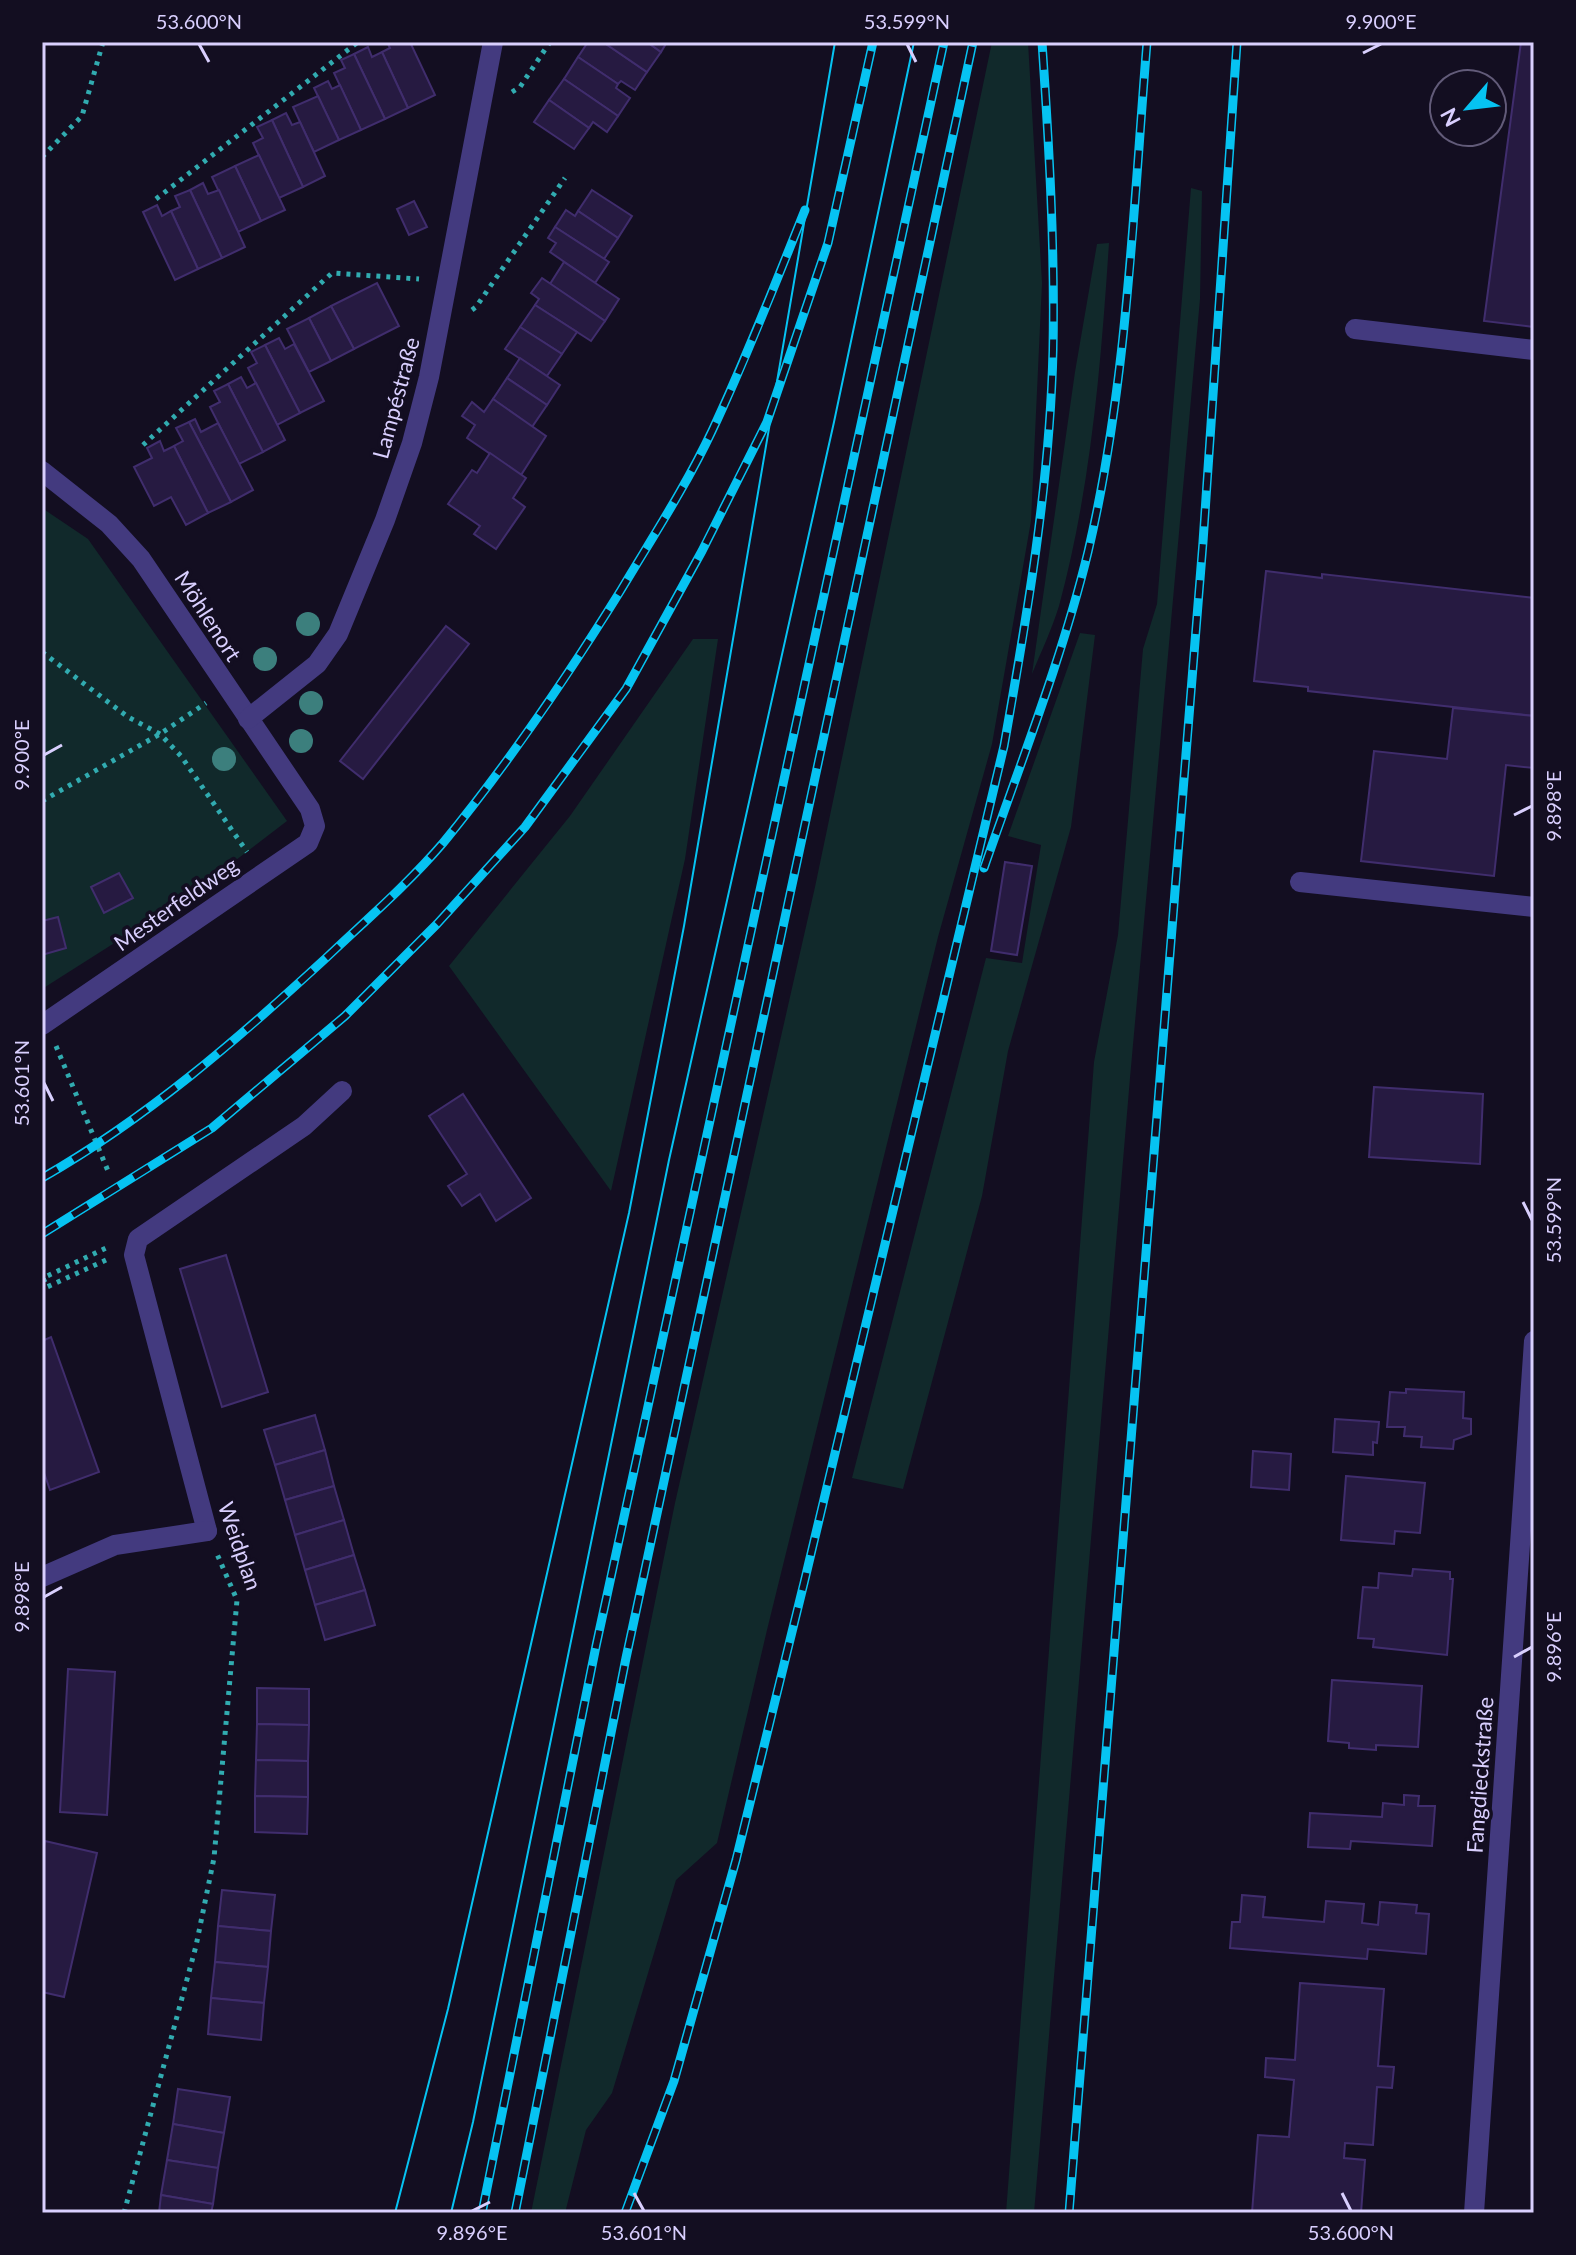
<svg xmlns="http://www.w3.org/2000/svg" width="1576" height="2255" viewBox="0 0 1576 2255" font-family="Lato,sans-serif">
<rect width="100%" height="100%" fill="#130e21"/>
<!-- green -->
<g fill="#11292b">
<path d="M992,42H1028L1042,283L1031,521L992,744L938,937L767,1630L717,1843L676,1880L612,2093L586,2130L565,2213H531L675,1503L815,887Z"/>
<path d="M1191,188L1202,191L1200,299L1130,1078L1034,2213H1006L1094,1062L1118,935L1143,649L1157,604Z"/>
<path d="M1109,243C1101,364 1091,488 1059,606C1052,629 1041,652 1032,674L1075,372L1097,244Z"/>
<path d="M42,508L88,539L287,821L190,895L42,989Z"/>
<path d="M1080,633L1095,635L1071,827L1008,1051L982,1196L903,1489L852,1478L986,958L1022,963L1041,845L1008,836Z"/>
<path d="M693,639H718L685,859L611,1191L449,966L570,816Z"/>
</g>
<!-- building -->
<g fill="#261a41" stroke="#402d6d" stroke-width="2">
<path d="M387,42H410L435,95L408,108L382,52L390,48Z"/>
<path d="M588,42H603L647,72L635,90L621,81L618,84L578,57Z"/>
<path d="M603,42H647L661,52L647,72Z"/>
<path d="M647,42H667L661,52Z"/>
<path d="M1521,42H1534V327L1484,321Z"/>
<path d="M368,47L372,57L382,52L408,108L385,119L354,54Z"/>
<path d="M354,54L385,119L361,130L334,73L345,68L341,60Z"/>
<path d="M578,57L618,84L616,88L630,98L618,116L564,79Z"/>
<path d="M564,79L618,116L607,132L593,122L589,128L549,100Z"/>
<path d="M328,81L332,89L340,85L361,130L339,140L314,88Z"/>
<path d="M318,96L339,140L314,152L293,107Z"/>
<path d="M549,100L589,128L574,149L534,122Z"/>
<path d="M286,113L292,125L300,122L325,176L303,187L272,120Z"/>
<path d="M272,120L303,187L279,198L253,143L263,138L257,127Z"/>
<path d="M259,155L285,210L261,221L235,166Z"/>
<path d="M235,166L261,221L238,232L212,177Z"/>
<path d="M203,183L208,194L219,190L245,247L222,258L190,190Z"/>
<path d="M190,190L222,258L198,269L171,211L180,207L175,196Z"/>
<path d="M592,190L632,216L618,238L578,211Z"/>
<path d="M414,201L427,227L409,235L397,209Z"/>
<path d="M157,205L162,216L171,211L198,269L175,280L143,212Z"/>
<path d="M566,210L575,216L578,211L618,238L604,259L555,227Z"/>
<path d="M555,227L609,262L595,283L550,252L556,243L548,238Z"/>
<path d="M564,262L619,299L605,321L550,284Z"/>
<path d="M542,278L605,321L591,341L535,305L539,299L531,293Z"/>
<path d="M377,283L399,326L354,349L331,306Z"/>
<path d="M535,305L577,332L562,354L520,327Z"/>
<path d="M331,306L354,349L331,361L309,318Z"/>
<path d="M309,318L331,361L309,372L287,329Z"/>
<path d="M520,327L562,354L547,376L505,349Z"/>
<path d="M279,338L285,349L294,344L324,401L300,413L265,345Z"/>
<path d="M265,345L300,413L277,425L248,368L257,363L251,352Z"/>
<path d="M520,358L560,385L547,405L507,378Z"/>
<path d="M241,377L247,388L256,383L285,440L263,452L228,384Z"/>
<path d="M507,378L547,405L532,427L493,399Z"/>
<path d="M228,384L263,452L239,464L210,407L220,402L214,391Z"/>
<path d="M493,399L546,436L521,475L467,438L475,425L462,416L472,402L484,412Z"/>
<path d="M195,419L201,432L218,423L253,490L231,502L189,422Z"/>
<path d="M189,422L231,502L208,513L174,446L183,441L176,428Z"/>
<path d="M160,441L164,451L174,446L208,513L186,525L171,497L154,506L134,467L152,458L147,448Z"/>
<path d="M490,453L526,478L513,498L525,507L496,549L474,534L480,526L448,504L472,470L477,473Z"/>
<path d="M1266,571L1322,578V574L1534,598V716L1308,691V687L1254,681Z"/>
<path d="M446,626L469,644L363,779L340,761Z"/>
<path d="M1453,708L1534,716V768L1506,765L1494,876L1361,861L1374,751L1447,759Z"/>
<path d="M1005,862L1032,866L1017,955L991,951Z"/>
<path d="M119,873L133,898L104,913L91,887Z"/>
<path d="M58,917L66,948L42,955V921Z"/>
<path d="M1374,1087L1483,1094L1480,1164L1369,1157Z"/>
<path d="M463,1094L531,1198L496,1221L480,1194L462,1206L448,1186L467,1174L429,1116Z"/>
<path d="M226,1255L268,1392L222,1407L180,1269Z"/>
<path d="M51,1337L99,1472L50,1490L42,1467V1341Z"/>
<path d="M1406,1389L1464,1392L1463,1418L1471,1419V1434L1454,1440L1453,1449L1421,1447L1422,1437L1404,1436L1405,1427H1387L1390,1392L1406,1393Z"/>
<path d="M315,1415L325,1450L275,1465L264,1430Z"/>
<path d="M1335,1419L1379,1422L1377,1443L1373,1442V1455L1333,1452Z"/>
<path d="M325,1450L334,1486L285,1500L275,1465Z"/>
<path d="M1253,1451L1291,1454L1289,1490L1251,1487Z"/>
<path d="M1346,1476L1425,1483L1420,1533L1395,1531L1394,1544L1341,1540Z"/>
<path d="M334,1486L344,1520L295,1535L285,1500Z"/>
<path d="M344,1520L354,1555L305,1570L295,1535Z"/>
<path d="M354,1555L365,1590L315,1605L305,1570Z"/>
<path d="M1413,1569L1450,1572V1579H1453L1447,1655L1373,1647L1374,1639L1358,1638L1363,1587L1378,1588L1379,1573L1412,1576Z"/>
<path d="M365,1590L375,1625L325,1640L315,1605Z"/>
<path d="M68,1669L115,1672L107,1815L60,1812Z"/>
<path d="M1332,1680L1422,1686L1418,1747L1376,1745V1750L1349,1748V1743L1328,1741Z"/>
<path d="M257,1688L309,1689V1725L257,1724Z"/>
<path d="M257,1724L309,1725L308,1761L256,1760Z"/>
<path d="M256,1760L308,1761V1797L255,1796Z"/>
<path d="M1404,1795L1419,1796L1418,1806H1435L1432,1846L1351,1841L1350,1849L1308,1847L1310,1813L1382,1817L1383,1803L1404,1805Z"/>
<path d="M255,1796L308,1797L307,1834L255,1832Z"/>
<path d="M45,1841L97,1853L64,1997L42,1992V1856Z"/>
<path d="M222,1890L275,1895L271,1931L218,1926Z"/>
<path d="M1242,1895L1265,1897L1263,1917L1324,1922L1326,1901L1364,1904L1362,1923L1378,1925L1380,1902L1417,1905L1416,1913L1429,1914L1426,1954L1368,1949L1367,1959L1230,1948L1232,1922H1240Z"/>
<path d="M218,1926L271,1931L268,1967L215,1962Z"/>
<path d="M215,1962L268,1967L264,2003L211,1998Z"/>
<path d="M1300,1983L1384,1989L1378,2066L1394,2067L1392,2088L1377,2087L1373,2145L1345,2143L1344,2158L1365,2160L1361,2213H1252L1258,2135L1289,2137L1294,2080L1265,2077L1266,2058L1295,2060Z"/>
<path d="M211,1998L264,2003L261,2040L208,2034Z"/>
<path d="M178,2089L230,2097L224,2133L173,2124Z"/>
<path d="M173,2124L224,2133L218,2168L167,2160Z"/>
<path d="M167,2160L218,2168L213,2204L161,2195Z"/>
<path d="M161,2195L213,2204L211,2213H159Z"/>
</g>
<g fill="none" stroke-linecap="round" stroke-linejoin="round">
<!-- path -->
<g stroke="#31abb0" stroke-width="5" stroke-dasharray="4 6" stroke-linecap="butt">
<path d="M512,92L520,87L550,42"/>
<path d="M42,157L82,116L103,42"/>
<path d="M156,199L358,42"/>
<path d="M472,310L476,307L565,178"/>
<path d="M143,445L332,273L419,279"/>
<path d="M42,652L128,717L160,734L181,756L247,852"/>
<path d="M42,801L160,734L206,703"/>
<path d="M56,1046L108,1171"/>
<path d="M106,1260L47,1287L43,1278L106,1248"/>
<path d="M124,2213L196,1946L214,1858L237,1600L217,1554"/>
</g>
<!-- lane -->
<g stroke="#433a7f" stroke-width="20">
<path d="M1355,329L1534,350"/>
<path d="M1300,882L1534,907"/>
<path d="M207,1531L134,1255L138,1239L304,1126L342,1091"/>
</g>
<!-- street -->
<g stroke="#433a7f" stroke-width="20">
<path d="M42,471L109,524L141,559L310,809L315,826L308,843L42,1025"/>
<path d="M248,719L317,664L338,634L385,520L412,443L429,377L493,42"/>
<path d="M42,1577L115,1545L207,1531"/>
<path d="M1474,2213L1534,1341"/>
</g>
<!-- tram -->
<g stroke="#06c3f2" stroke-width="2">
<path d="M395,2213L448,2009L629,1213L684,926L835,42"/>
<path d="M451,2213L473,2122L669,1160L834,422L914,42"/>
</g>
<!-- rail casing -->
<g stroke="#06c3f2" stroke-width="9">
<g id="rail">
<path d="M984,868C1020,764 1062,659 1088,552C1127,386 1133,212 1147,42"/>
<path d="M42,1178C147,1118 238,1039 326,958C365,921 408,884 443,843C508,764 567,677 621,590C652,538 686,486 712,431C746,359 775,284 805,210"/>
<path d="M42,1234L212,1128L345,1016L437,924L525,827L626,689L702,551L767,422L828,243L873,42"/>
<path d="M482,2213L596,1646L944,42"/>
<path d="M515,2213L626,1658L973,42"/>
<path d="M625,2213L674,2081L736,1860L804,1583L1004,746C1027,616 1050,483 1053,350C1055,247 1049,145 1042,42"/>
<path d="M1069,2213L1203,542L1237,42"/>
</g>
</g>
<!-- rail -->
<use href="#rail" stroke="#130e21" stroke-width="6" stroke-dasharray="18" stroke-linecap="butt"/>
</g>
<!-- trees -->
<g fill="#3c7f7d">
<circle cx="308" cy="624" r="12"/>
<circle cx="265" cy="659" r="12"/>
<circle cx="311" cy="703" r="12"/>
<circle cx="301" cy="741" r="12"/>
<circle cx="224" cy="759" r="12"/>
</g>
<!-- ticks -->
<path fill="none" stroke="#d9cffe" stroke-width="3" d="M199,44L209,62M907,44L916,62M1363,53L1381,44M44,755L62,745M1514,815L1532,806M44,1083L53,1101M1523,1202L1532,1220M44,1597L62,1587M1514,1657L1532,1647M634,2193L644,2211M1342,2193L1351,2211M472,2211L490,2202"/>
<g text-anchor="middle" stroke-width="7" stroke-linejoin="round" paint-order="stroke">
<!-- street labels -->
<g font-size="22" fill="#d9cffe" stroke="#130e21">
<text transform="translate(396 398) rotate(-75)" y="8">Lampéstraße</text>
<text transform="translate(208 616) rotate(57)" y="8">Möhlenort</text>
<text transform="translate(176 904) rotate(-35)" y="8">Mesterfeldweg</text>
<text transform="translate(240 1546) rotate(71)" y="8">Weidplan</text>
<text transform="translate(1480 1775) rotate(-86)" y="8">Fangdieckstraße</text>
</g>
</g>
<!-- border -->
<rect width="1576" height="2255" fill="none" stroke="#130e21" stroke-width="88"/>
<!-- north arrow -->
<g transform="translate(1468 108) rotate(242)"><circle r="38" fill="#130e21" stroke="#625b79" stroke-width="2"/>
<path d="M0-6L14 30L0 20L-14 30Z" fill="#06c3f2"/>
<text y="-12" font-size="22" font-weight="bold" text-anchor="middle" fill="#d9cffe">N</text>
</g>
<rect x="44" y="44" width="1488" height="2167" fill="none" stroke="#d9cffe" stroke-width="3"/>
<g font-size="20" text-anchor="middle" fill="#d9cffe">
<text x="199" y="29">53.600°N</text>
<text x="907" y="29">53.599°N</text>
<text x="1381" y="29">9.900°E</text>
<text transform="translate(22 755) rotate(-90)" y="7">9.900°E</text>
<text transform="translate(1554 806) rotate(-90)" y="7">9.898°E</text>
<text transform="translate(22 1083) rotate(-90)" y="7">53.601°N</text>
<text transform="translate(1554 1220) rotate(-90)" y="7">53.599°N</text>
<text transform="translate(22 1597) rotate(-90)" y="7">9.898°E</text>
<text transform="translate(1554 1647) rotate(-90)" y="7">9.896°E</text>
<text x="472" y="2240">9.896°E</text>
<text x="644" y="2240">53.601°N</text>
<text x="1351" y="2240">53.600°N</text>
</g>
</svg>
